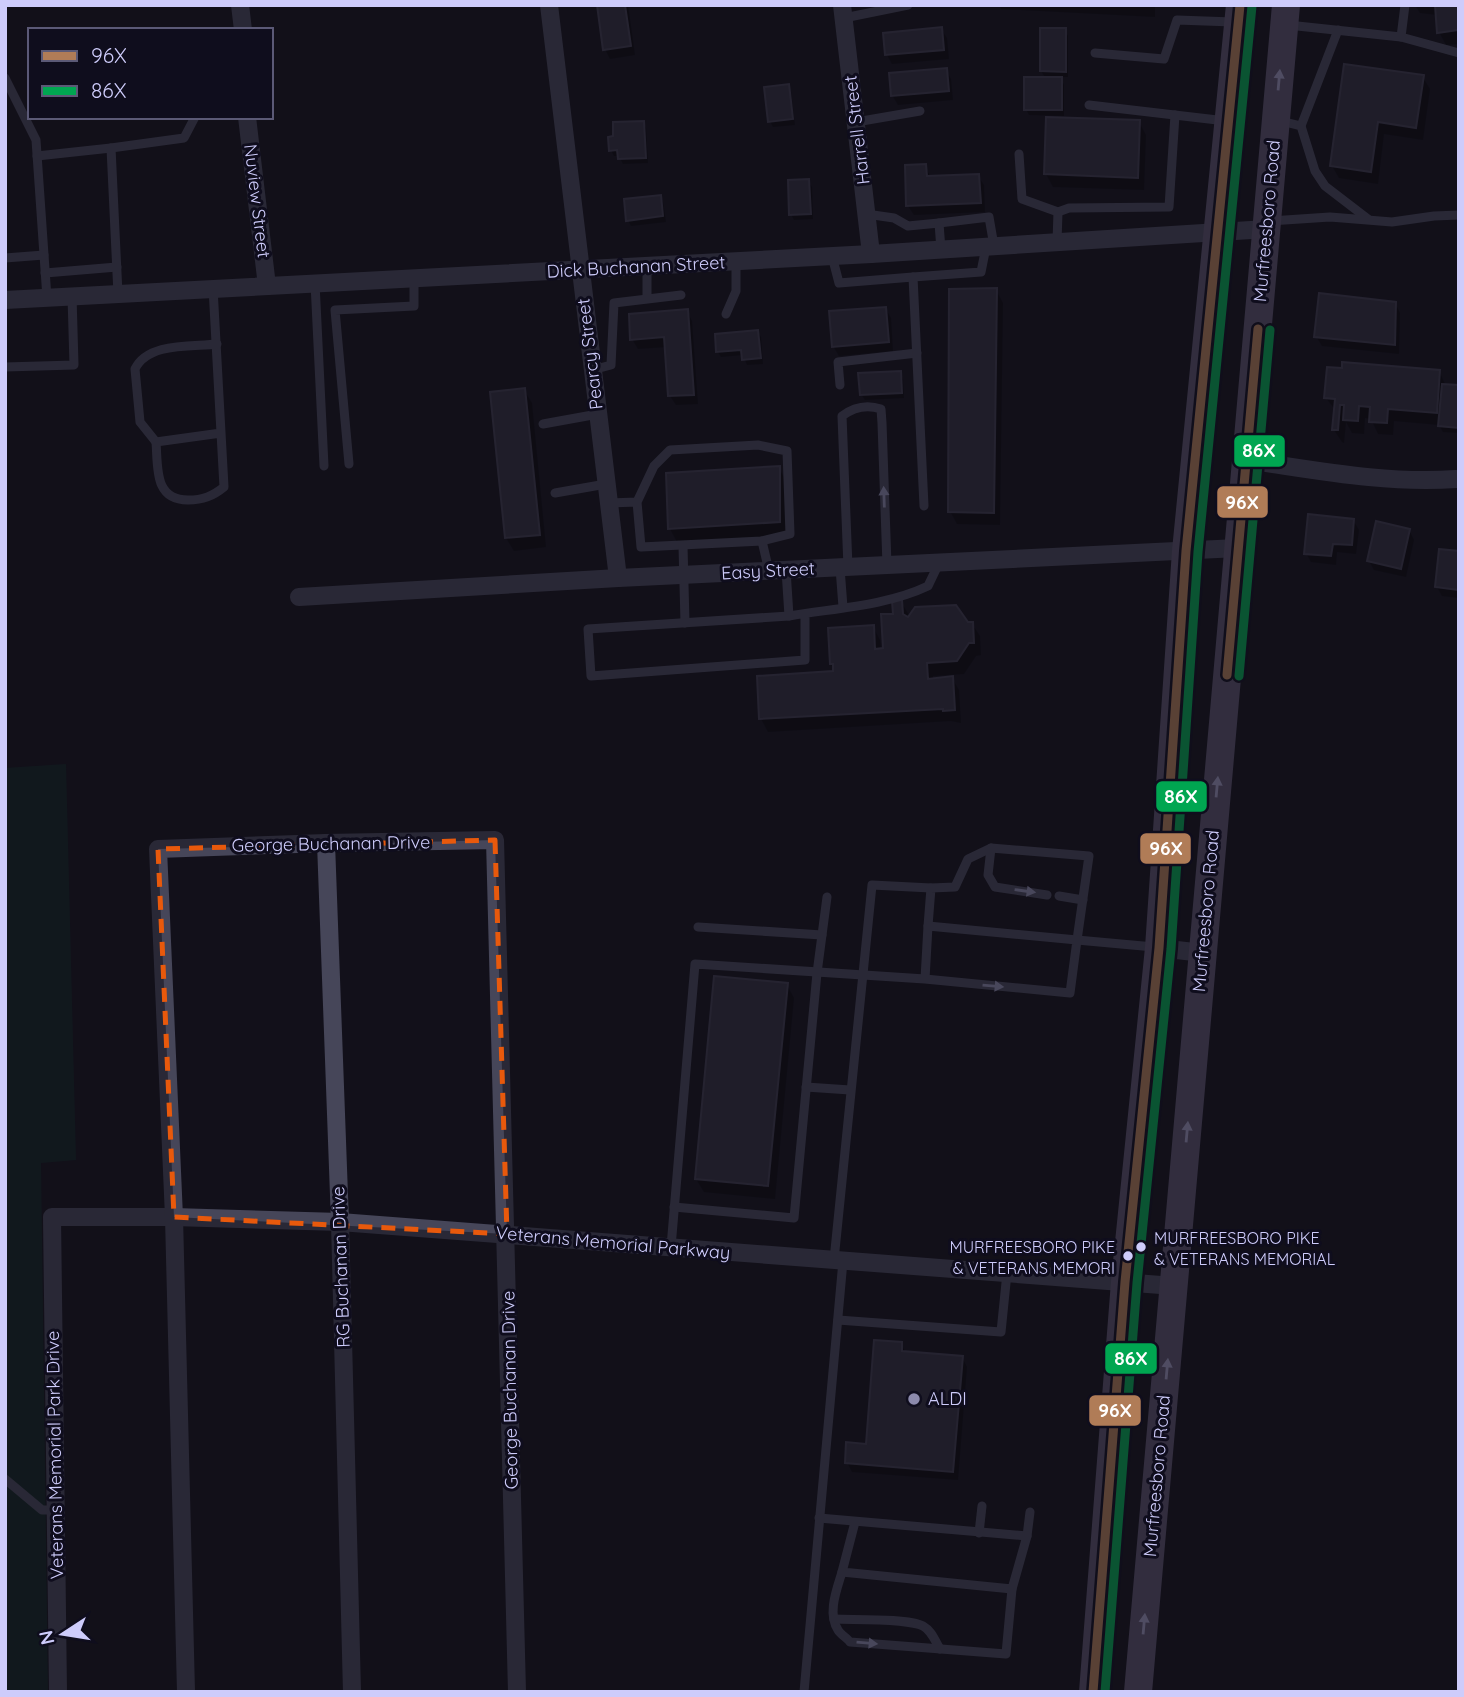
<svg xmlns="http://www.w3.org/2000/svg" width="1464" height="1697" viewBox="0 0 1464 1697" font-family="Quicksand,sans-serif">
<rect width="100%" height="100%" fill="#12101a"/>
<!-- green -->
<path fill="#112323" d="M66,764L76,1160L41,1163L48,1692H5V768Z"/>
<!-- shadow -->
<g fill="#0007">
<path d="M599,5H628L635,55L610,59L605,49Z"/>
<path d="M999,5H1155V17L1001,9Z"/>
<path d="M1415,5H1459V44L1446,45L1439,32L1437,15L1420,13Z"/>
<path d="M941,29L947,38L949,59L892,64L887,55L885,34Z"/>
<path d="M1065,30L1068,36V77H1060L1064,85V116L1029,115L1026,109L1046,79L1041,71Z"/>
<path d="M946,70L951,79L953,100L898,105L892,95Z"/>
<path d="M1422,76L1430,89L1423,140L1384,134L1378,184L1339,178L1332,166Z"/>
<path d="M788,86L791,92L795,125L773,127L770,121Z"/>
<path d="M643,122L646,128L648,163L623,164L619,156H614L611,150Z"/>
<path d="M1139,122L1146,135L1144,190L1053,187L1046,174Z"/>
<path d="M925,166L931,178L978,176L984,185L985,212L914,215L908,206Z"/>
<path d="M808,181L812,187L813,219L794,220L791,214Z"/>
<path d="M660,197L663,202L666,222L631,226L628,220Z"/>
<path d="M996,290L1003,303L1000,525L957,524L950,511Z"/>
<path d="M1395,303L1400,313L1399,354L1322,346L1316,336Z"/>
<path d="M885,308L891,318L893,351L839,356L833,346Z"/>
<path d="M687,311L692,321L698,404L676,405L670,396L667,347L638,349L632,339Z"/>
<path d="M757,332L761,337L763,364L747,365L743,355L721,357L718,352Z"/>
<path d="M1439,371L1446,386L1459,387V433L1443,432L1439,425L1394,421L1393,435L1378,434L1371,419L1365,418L1364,434L1352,433L1346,422L1344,443L1342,442L1334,430L1336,411L1326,398Z"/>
<path d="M900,373L903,379L904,398L865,400L861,394Z"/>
<path d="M524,390L532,403L546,547L514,551L506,538Z"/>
<path d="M779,468L786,481V535L677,542L670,529L667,475Z"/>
<path d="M1353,520L1359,530L1356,554L1337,552L1336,565L1311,562L1306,553Z"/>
<path d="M1409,530L1414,540L1406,577L1374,570L1369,561Z"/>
<path d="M1459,553V598L1442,596L1437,587Z"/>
<path d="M901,602L910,617L972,624L980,636L981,655L976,656L964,674L933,676V680L952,678L959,690L961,723L951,721L768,732L761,719L758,678L835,672L831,664L873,627L880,640L881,650H885L895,615Z"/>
<path d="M787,985L794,998L775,1199L704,1192L696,1179Z"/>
<path d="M901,1344L906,1353L962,1357L967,1367L958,1480L852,1472L847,1462L868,1445Z"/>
</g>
<!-- building -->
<g fill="#302e3c" stroke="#3d3a4d" stroke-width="2">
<path d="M597,5H625L631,46L603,50Z"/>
<path d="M1435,5H1459V30L1437,33Z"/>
<path d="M942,27L944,50L885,55L883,33Z"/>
<path d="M1040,28H1066V72L1040,71Z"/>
<path d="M1344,64L1424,75L1416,128L1378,122L1371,172L1330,166Z"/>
<path d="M947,68L949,91L891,96L889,73Z"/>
<rect x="1024" y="77" width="38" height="33"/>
<path d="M789,84L793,119L768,122L764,87Z"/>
<path d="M1046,117L1140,120L1138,178L1044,174Z"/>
<path d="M644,121L646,158L618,159L617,150L609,151L608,137L613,136V122Z"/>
<path d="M926,164L927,176L979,174L981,203L906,206L905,165Z"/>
<path d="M809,179L811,214L789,215L788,180Z"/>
<path d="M661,195L663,216L626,221L624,199Z"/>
<path d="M997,288L994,513L948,512L949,289Z"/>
<path d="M1319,293L1396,302L1395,345L1314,337Z"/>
<path d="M886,307L889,342L832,347L829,311Z"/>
<path d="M688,309L694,395L668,396L664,337L630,340L629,314Z"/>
<path d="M758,330L761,358L742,360L741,350L716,352L715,334Z"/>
<path d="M1342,362L1440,370L1437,413L1388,409L1387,423L1369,422L1370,407L1359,406L1358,421L1343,420L1344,405H1340L1338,430H1332L1335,399L1324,398L1327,367L1342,368Z"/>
<path d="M901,371L902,393L860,395L858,373Z"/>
<path d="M1442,384L1459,385V428L1438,426Z"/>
<path d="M525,388L540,535L505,538L490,392Z"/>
<path d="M780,466V522L668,529L666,473Z"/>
<path d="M1308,514L1354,519L1352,545L1333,544L1331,556L1304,554Z"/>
<path d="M1376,521L1410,529L1401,569L1367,561Z"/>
<path d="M1439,549L1459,551V590L1435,587Z"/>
<path d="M902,600L903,614L908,617L915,607L956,605L968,622H973L974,643H969L957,661L927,663L928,679L953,676L955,710L943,711V709L759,719L757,676L833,671V664H830L828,628L874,625L875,649L883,648L881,614H893L892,601Z"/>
<path d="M714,976L788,983L768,1186L695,1179Z"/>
<path d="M874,1340L902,1342V1351L963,1356L953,1472L845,1463L846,1442L866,1444Z"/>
</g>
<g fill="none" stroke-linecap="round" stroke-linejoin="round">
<!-- lane -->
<g stroke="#464659" stroke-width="9">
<path d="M1405,5L1401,37L1459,53"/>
<path d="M844,18L908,5"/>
<path d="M1288,25L1401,37"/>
<path d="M1095,53L1164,59L1177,20L1233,22"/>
<path d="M5,78L36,140L47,298"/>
<path d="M1089,105L1226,121"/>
<path d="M1281,121L1301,126L1315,171L1325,186L1368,219"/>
<path d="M856,122L920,111"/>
<path d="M1301,126L1338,30"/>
<path d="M1019,154L1022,199L1058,212"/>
<path d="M37,156L111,148"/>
<path d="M866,214L894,218L908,226L939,223"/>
<path d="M1269,221L1330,217L1392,222L1434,216L1459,215"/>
<path d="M1057,242L1058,212L1069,208L1169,207L1175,115"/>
<path d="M941,250L939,223L989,217L994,246"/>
<path d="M832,256L839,283L913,277"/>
<path d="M5,258L44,255"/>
<path d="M647,267V298"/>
<path d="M45,273L117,267"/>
<path d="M315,283L324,466"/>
<path d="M213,288L224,487C213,496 203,500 188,500C154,500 158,468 156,442L221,433"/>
<path d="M118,294L111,148L184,138L195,117"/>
<path d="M726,314L736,291V262"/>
<path d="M5,367L74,365L72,296"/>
<path d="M592,370L611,365L614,303L681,295"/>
<path d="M840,385L838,362L917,353"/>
<path d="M543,424L598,414"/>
<path d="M156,442L140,422L135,369C148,342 192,347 217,344"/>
<path d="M349,464L335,310L414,306V278"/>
<path d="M555,493L606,484"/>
<path d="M609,503L637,502L641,547L762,541L790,534L787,451L758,445L670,450L654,466L637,502"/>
<path d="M924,506L913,277L981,272L986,247"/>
<path d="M762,541L769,571"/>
<path d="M683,546L685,623"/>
<path d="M848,567L842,416C854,407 866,404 881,409L882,423L887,565"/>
<path d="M840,568L843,607"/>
<path d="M786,570L789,616"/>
<path d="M805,614V660L591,676L588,629L789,616C835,608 886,606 928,586L939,563"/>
<path d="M991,848L988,875L995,887L1047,895"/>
<path d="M1059,896L1083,900"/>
<path d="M928,926L931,888L955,887L968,859L991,848L1089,856L1077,940L1154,947"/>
<path d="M698,927L822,935"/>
<path d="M806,1087L850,1090"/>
<path d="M674,1207L794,1218L817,973L827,897"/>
<path d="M671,1247L695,964L925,979L1070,993L1077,940L928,926L925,979"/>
<path d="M834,1260L872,885L931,888"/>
<path d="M838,1320L1001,1332L1007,1273"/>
<path d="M5,1479L42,1510H56"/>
<path d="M819,1518L1027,1536L1030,1512"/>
<path d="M855,1522L842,1572L1012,1589L1027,1536"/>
<path d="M979,1533L982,1506"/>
<path d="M842,1572C837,1589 827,1613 838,1630C840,1634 847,1638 850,1642L1006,1654L1012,1589"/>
<path d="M834,1619C854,1620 908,1618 923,1626C932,1631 935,1641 940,1649"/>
<path d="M804,1692L843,1261"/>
</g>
<!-- street -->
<g stroke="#464659" stroke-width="18">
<path d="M240,5L243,30"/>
<path d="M549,5L618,578"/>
<path d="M842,5L871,254"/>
<path d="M247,117L267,286"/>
<path d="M5,300L871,254L1267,229"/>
<path d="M1246,460C1316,470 1385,484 1456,479"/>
<path d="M299,597L618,578L1238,548"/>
<path d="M326,843L340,1222L352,1692"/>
<path d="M1159,948L1203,953"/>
<path d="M58,1692L52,1217H174L340,1222L1174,1286"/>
<path d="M186,1692L174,1217L158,849L326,843L495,840L517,1692"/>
</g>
<!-- primary -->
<g stroke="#59516b" stroke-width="28">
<path d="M1093,1692L1125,1282L1159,948L1186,551L1240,5"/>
<path d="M1138,1692L1286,5"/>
</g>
<!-- bus-1 casing -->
<g stroke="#0f0d1d" stroke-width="14">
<g id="bus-1">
<path d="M1227,675L1258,329"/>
<path d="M1093,1692L1125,1282L1159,948L1186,551L1240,5"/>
</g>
</g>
<!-- bus-2 casing -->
<g stroke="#0f0d1d" stroke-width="14">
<g id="bus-2">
<path d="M1239,676L1270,330"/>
<path d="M1105,1692L1137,1283L1171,949L1198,552L1252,6"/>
</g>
</g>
<!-- bus-1 -->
<use href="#bus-1" stroke="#b07c57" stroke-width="9"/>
<!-- bus-2 -->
<use href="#bus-2" stroke="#00a651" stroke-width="9"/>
</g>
<!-- one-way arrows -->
<defs><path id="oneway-solid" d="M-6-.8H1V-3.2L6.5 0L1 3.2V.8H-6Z" transform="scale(1.75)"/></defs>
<g fill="#9995ba">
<use href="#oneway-solid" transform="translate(1279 80) rotate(-85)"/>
<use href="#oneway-solid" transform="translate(1217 787) rotate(-85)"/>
<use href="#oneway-solid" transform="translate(1187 1132) rotate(-85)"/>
<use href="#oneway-solid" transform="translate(1167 1369) rotate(-85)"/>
<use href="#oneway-solid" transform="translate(1144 1624) rotate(-85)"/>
</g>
<g fill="#8a89aa">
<use href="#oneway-solid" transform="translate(884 497) rotate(-92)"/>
<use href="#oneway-solid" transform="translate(1025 891) rotate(8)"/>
<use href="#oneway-solid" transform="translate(993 986) rotate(5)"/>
<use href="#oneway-solid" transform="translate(867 1643) rotate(5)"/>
</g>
<!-- marked area -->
<path d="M0 0H1464V1697H0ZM495,840L507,1234L174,1217L158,849Z" fill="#12101a" fill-opacity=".55" fill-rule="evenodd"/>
<path fill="none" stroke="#e8590c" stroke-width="5" stroke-dasharray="14 9" stroke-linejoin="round" d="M495,840L507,1234L174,1217L158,849Z"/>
<!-- markers -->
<g fill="#ceccfb" stroke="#0f0d1d" stroke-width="2.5">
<circle cx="1141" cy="1247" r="6"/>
<circle cx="1128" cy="1256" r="6"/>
</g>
<circle fill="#8c8aac" stroke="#0f0d1d" stroke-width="2.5" cx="914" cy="1399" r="7"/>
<g text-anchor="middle" stroke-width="6" stroke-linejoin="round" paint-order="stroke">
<!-- bus labels -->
<g font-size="16" fill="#ceccfb" stroke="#0f0d1d" text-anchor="start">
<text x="1154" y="1244">MURFREESBORO PIKE<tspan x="1154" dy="21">&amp; VETERANS MEMORIAL</tspan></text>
<text x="1115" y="1253" text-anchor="end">MURFREESBORO PIKE<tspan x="1115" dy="21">&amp; VETERANS MEMORI</tspan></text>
</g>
<!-- street labels -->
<g font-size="18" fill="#ceccfb" stroke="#0f0d1d">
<text transform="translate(857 130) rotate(-97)" y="6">Harrell Street</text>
<text transform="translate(257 201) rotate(83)" y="6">Nuview Street</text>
<text transform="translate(1267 221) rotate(-85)" y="6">Murfreesboro Road</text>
<text transform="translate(636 267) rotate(-3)" y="6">Dick Buchanan Street</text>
<text transform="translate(590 354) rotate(-97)" y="6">Pearcy Street</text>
<text transform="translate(768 571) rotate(-3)" y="6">Easy Street</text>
<text transform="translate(331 844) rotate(-1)" y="6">George Buchanan Drive</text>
<text transform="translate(1206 911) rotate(-85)" y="6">Murfreesboro Road</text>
<text transform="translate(613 1243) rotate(5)" y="6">Veterans Memorial Parkway</text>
<text transform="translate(341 1267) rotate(-92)" y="6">RG Buchanan Drive</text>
<text transform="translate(510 1390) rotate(-91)" y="6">George Buchanan Drive</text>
<text transform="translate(55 1455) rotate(-91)" y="6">Veterans Memorial Park Drive</text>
<text transform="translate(1157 1476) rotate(-85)" y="6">Murfreesboro Road</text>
</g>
<!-- poi labels -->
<g font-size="18" fill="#ceccfb" stroke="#0f0d1d" text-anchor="start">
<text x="928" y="1405">ALDI</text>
</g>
</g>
<g stroke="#0f0d1d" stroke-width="2.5">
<rect x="1233" y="434" width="53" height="34" rx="7" fill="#00a651"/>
<rect x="1216" y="485" width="53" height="34" rx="7" fill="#b07c57"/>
<rect x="1155" y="780" width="53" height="33" rx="7" fill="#00a651"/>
<rect x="1139" y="832" width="53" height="33" rx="7" fill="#b07c57"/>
<rect x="1104" y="1342" width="54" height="33" rx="7" fill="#00a651"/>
<rect x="1088" y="1394" width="54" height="33" rx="7" fill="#b07c57"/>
</g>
<g font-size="19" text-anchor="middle" font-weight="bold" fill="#fff">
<text x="1259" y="457">86X</text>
<text x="1242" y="509">96X</text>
<text x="1181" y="803">86X</text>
<text x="1166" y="855">96X</text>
<text x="1131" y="1365">86X</text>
<text x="1115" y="1417">96X</text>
</g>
<!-- border -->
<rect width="1464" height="1697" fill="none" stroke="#ceccfb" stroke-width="14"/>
<!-- legend -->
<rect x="28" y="28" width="245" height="91" fill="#0f0d1d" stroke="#5b5976" stroke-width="2"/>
<rect x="42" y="51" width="35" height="10" fill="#b07c57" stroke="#5b5976" stroke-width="2"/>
<text x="91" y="63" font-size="21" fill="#ceccfb">96X</text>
<rect x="42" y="86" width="35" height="10" fill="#00a651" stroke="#5b5976" stroke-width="2"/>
<text x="91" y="98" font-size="21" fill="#ceccfb">86X</text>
<!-- north arrow -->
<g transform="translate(63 1634) rotate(258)" stroke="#0f0d1d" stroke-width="5" paint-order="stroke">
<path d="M0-5L12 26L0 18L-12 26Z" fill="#ceccfb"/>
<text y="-10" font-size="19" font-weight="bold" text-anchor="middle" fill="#ceccfb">N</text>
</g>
</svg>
